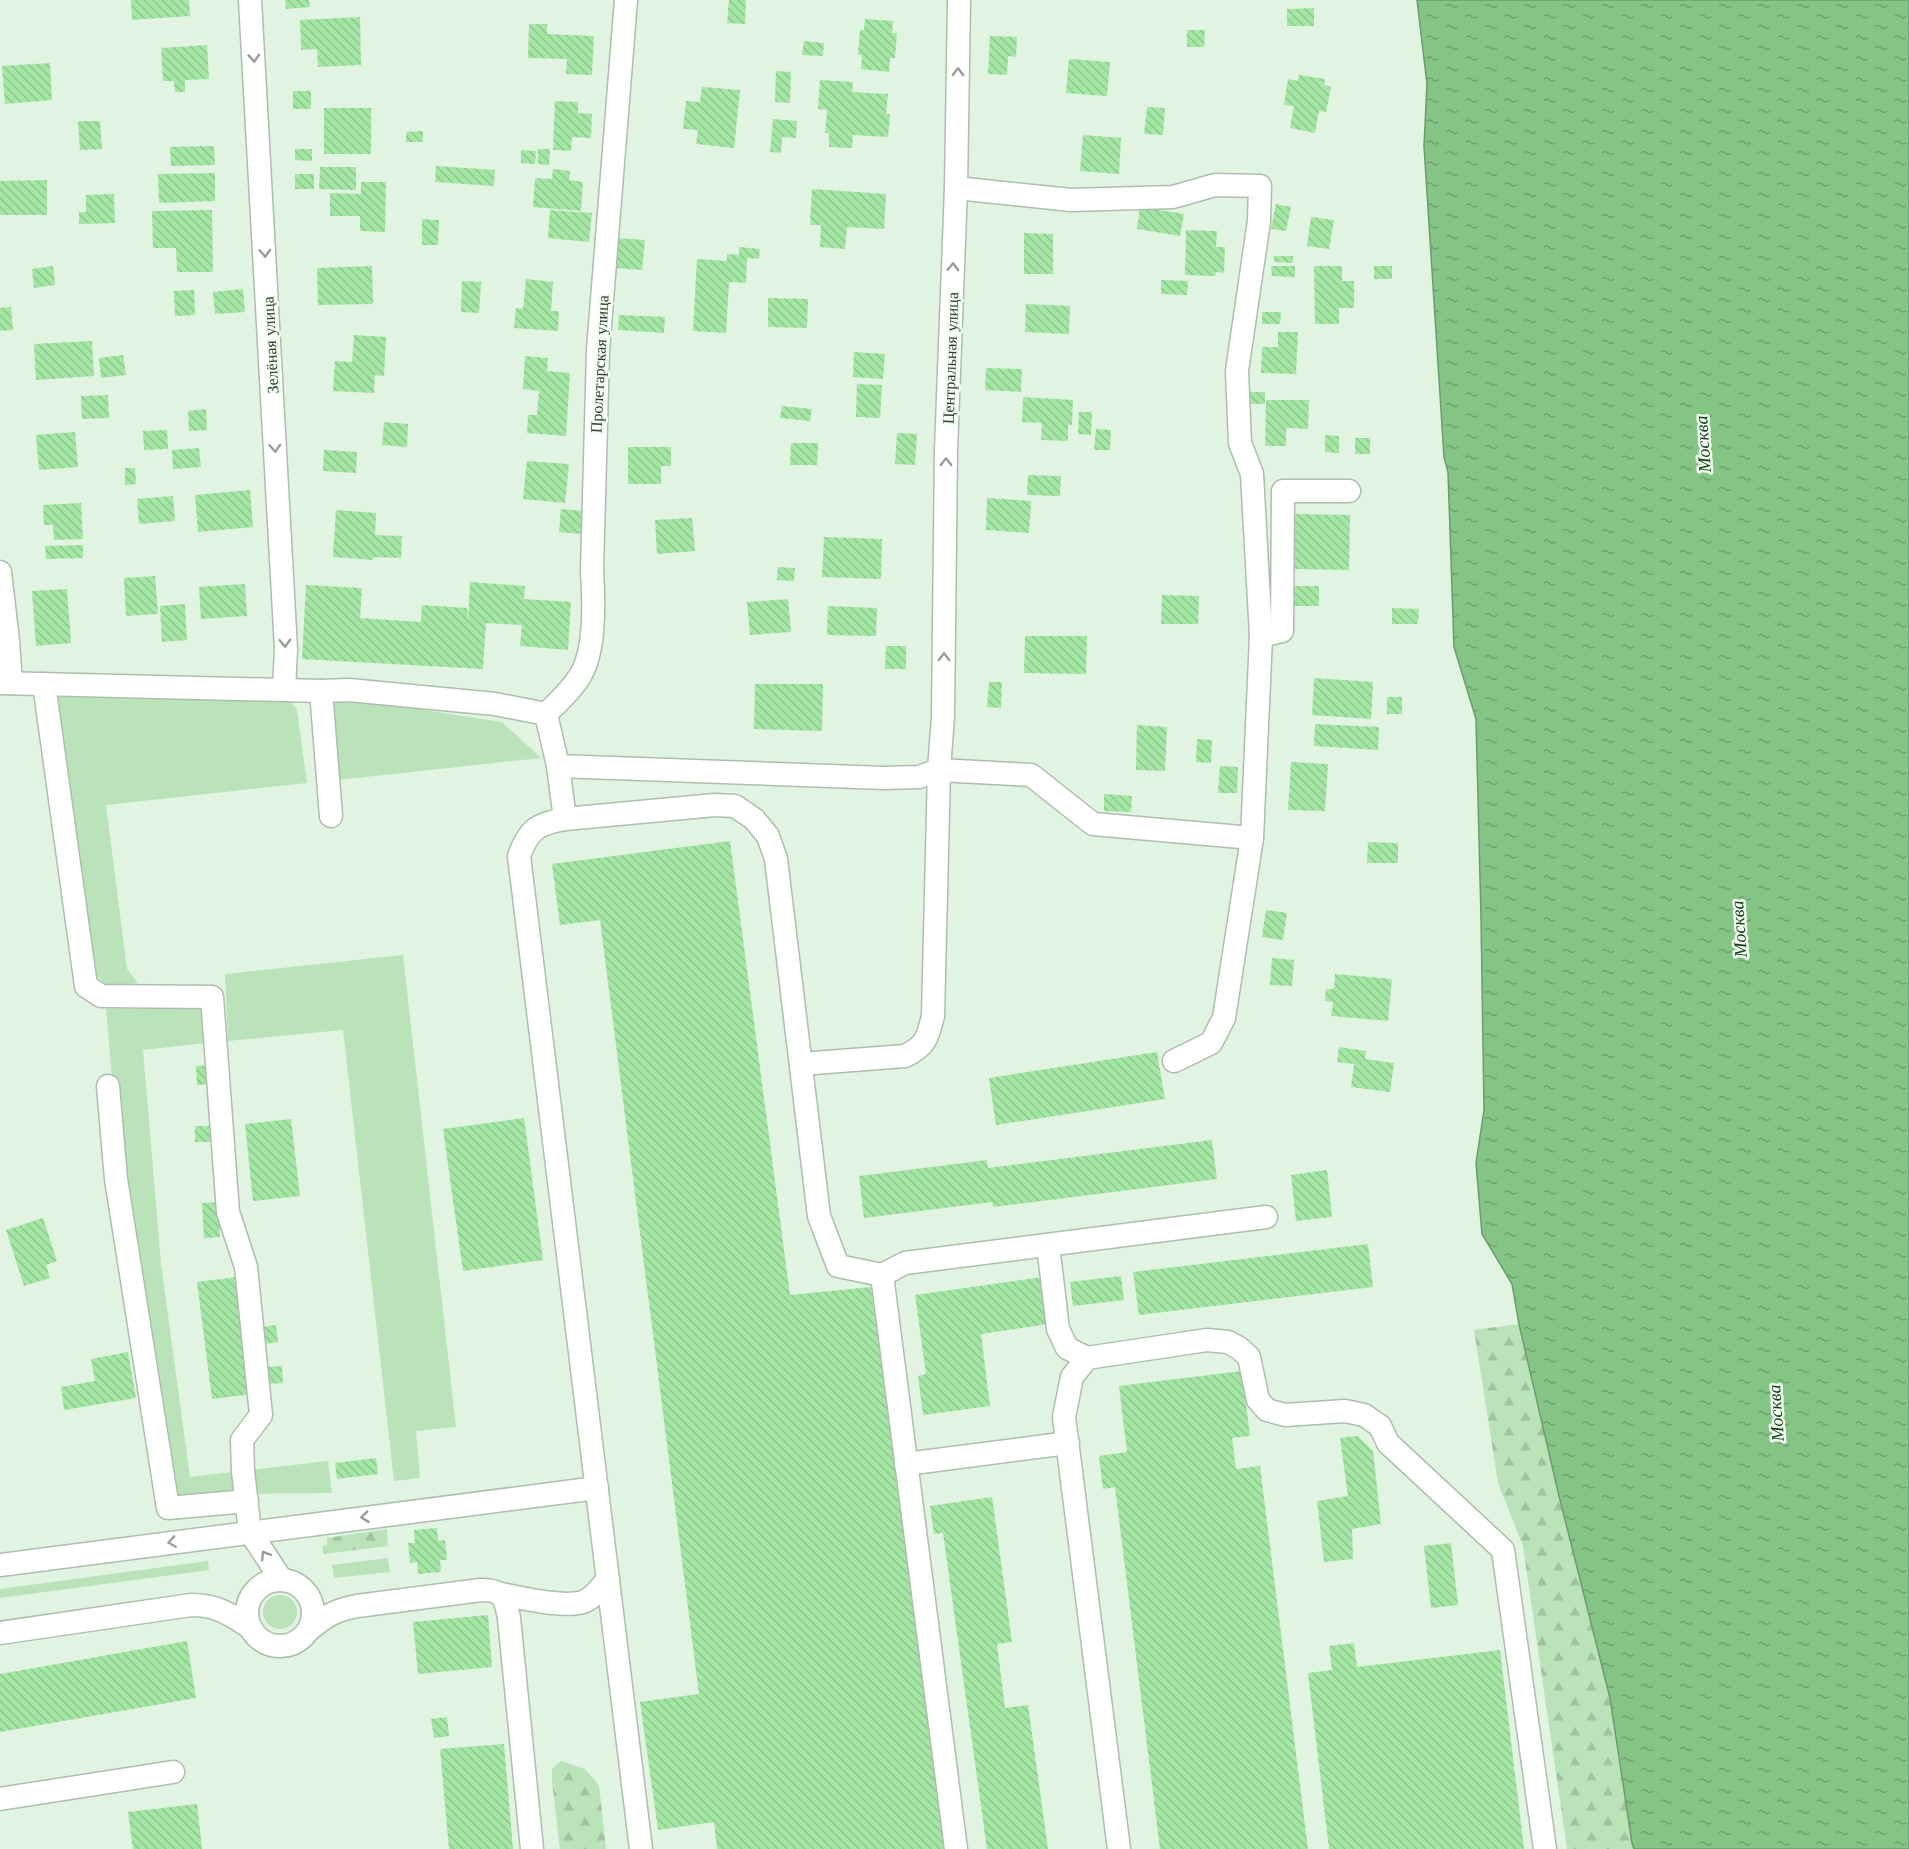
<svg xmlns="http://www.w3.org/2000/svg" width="1909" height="1849" viewBox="0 0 1909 1849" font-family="'Libre Baskerville',serif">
<defs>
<pattern id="forest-firs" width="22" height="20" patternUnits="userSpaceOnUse" patternTransform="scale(1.5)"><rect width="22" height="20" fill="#bae3ba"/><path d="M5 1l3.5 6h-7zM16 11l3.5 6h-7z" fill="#a0c4a0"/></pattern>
<pattern id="water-ripples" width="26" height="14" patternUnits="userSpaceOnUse" patternTransform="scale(1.5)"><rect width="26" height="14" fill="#84c585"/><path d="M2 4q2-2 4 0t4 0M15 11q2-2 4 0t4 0" fill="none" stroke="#6da16e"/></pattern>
<pattern id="building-back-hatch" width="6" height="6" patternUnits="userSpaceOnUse" patternTransform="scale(1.5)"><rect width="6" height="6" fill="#a4e7a4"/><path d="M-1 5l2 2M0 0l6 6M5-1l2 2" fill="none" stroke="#8ec78e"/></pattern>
</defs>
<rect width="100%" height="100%" fill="#e1f3e1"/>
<!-- grass -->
<g fill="#bae3ba">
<path d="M55,689L288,699L297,710L307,783L106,805L127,969L138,983L108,987L95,974Z"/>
<path d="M346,698L502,722L541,758L337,780L331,708L338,701Z"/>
<path d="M403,955L456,1427L416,1431L420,1478L394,1481L343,1030L228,1041L225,974Z"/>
<path d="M200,1008L206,1043L143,1050L161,1264L190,1477L328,1461L332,1493L237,1494L180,1501L167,1484L121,1181L106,1009Z"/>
<path d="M388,1558L390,1572L334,1578L332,1565Z"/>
<path d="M208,1561L209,1570L0,1598V1589Z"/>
<circle cx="280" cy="1612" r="17"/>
</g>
<!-- forest -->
<g fill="url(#forest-firs)">
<path d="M1519,1324L1559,1496L1610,1698L1634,1849H1567L1523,1546L1498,1483L1474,1330Z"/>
<path d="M387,1529L388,1546L324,1554L322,1546L327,1545V1538Z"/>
<path d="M561,1761L585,1769L599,1785L606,1849H560L552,1782V1769Z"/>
</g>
<!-- water -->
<path fill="url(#water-ripples)" stroke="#6c9c6d" stroke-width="1.5" d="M1417,0H1909V1849H1634L1632,1843L1610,1698L1559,1496L1519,1324L1512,1284L1482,1234L1476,1163L1484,1110L1481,917L1476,719L1454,647L1448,472L1444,457L1424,146L1427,84Z"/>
<!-- building -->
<g fill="url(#building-back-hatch)">
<path d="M131,0H189L190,16L132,20Z"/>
<path d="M285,0H309L310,7L286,9Z"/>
<path d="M729,0H746L745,24L727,23Z"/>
<path d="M1314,8V26H1287V9Z"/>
<path d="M360,17L361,65L318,67L317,49L301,50L300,20Z"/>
<path d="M865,19L893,21L892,33H897L895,58H890L889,72L861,69L862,55H858L860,30H864Z"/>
<path d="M529,24H547V34L594,36L592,75L566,74L567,59L528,58Z"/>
<path d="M1187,30H1205L1204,47H1187Z"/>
<path d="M990,36L1017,37L1016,57L1008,56L1007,75L988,74Z"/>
<path d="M804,41L824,43L823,56L802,55Z"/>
<path d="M207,45L209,79L185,80V92H175L174,81H163L161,48Z"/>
<path d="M1069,59L1110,62L1107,96L1066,93Z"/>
<path d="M50,63L52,100L5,104L2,66Z"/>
<path d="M776,71L791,72L790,103L775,102Z"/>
<path d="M1299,75L1325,79L1324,85L1331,87L1326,112L1319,111L1315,133L1290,128L1294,106L1284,105L1288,79L1298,81Z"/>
<path d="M820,80L853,82L852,92L888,94L886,114H890L888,137L853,135L852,148L829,147V133H825L827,110L818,109Z"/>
<path d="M702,87L740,90L734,148L696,144L698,130L683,129L686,101L700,102Z"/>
<rect x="293" y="91" width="18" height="18"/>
<path d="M555,101L578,102V113L592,114L591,138L572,137L571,151L553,150Z"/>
<path d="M1147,107L1165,108L1163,135L1144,134Z"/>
<rect x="324" y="108" width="47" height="46"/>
<path d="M773,119L797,121L796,138L782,137L781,153L770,152Z"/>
<path d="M78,121H100L102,149L80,150Z"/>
<path d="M423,131V142H406V132Z"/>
<path d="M1083,135L1121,138L1119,174L1080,171Z"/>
<path d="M214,146L215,165L171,166L170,147Z"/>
<path d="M295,149H312V161L295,160Z"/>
<path d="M538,149H550L549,165L538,164Z"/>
<path d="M521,150L536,151L535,164L521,163Z"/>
<path d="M436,166L495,170L494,186L435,182Z"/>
<path d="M320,167H356V190L319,189Z"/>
<path d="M553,169L570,171L569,180L583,182L581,211L533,207L535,178L552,179Z"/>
<path d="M215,173V201L159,203L158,174Z"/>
<rect x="295" y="174" width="19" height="15"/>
<path d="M47,180V215H0V181Z"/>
<path d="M361,182H386L385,232L360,231V216H330V193L361,194Z"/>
<path d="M812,189L886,194L884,229L847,227L845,249L820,247L821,225H810Z"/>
<path d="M114,194L115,223L79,224V212H86V195Z"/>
<path d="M1276,204L1291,207L1286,231L1271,229Z"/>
<path d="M1140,207L1184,214L1180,236L1137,229Z"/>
<path d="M212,210L213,272H177L176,248H153L152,211Z"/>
<path d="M550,210L592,213L589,242L548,238Z"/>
<path d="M1311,217L1334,220L1329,249L1307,246Z"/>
<path d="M422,219L439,220L438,245H422Z"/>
<path d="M1186,230L1217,231L1216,247H1225L1224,273L1216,272L1215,276L1185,275Z"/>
<path d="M1024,233L1053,234V274H1024Z"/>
<path d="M618,238L645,240L642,270L616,268Z"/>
<path d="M739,247L760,249L759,259L747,258L746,283L729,282L726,333L693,331L697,259L727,261V254L739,255Z"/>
<path d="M1274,256H1293V263L1274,262Z"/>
<path d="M53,266L55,285L34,288L32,269Z"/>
<path d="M372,266L373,304L318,305L317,268Z"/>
<path d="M1271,266H1295V277L1272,276Z"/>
<path d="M1314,266H1342V281H1354V308H1339V324H1315Z"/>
<rect x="1374" y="266" width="18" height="13"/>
<path d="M526,279L553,282L551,311H559L558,331L514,328L516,308L523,309Z"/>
<path d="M1161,280L1188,281L1187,295L1161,294Z"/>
<path d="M462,281L481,282L479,313L461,312Z"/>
<path d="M243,289L245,312L215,314L213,292Z"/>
<path d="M194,290L195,315L175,316L174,291Z"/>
<path d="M768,298L808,299L807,328L768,327Z"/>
<path d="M1026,304L1070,306L1069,334L1025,332Z"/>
<path d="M11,307L13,330L0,331V308Z"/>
<path d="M1262,312H1281L1280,324H1262Z"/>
<path d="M619,315L665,317L664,333L618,330Z"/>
<path d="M1278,332H1298L1296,374L1261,373L1262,347H1278Z"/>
<path d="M354,335L386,337L384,376L375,375L374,393L333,391L335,361L352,362Z"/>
<path d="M92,341L94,376L36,380L34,344Z"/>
<path d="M854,352L885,354L883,379L853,377Z"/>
<path d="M123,355L126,375L101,378L99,358Z"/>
<path d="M525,356L548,358L547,371L570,373L566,436L527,433L528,415H537L539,391L523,389Z"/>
<path d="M986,368L1022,369L1021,392L985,390Z"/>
<path d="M857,384L882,385L880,418L856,417Z"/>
<rect x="1248" y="392" width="17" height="12"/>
<path d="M108,395L109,418L82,419L81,396Z"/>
<path d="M1023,397L1073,400L1072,425H1068V441L1041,440L1042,423L1022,422Z"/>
<path d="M1266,400H1309L1308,429L1286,428V446H1265Z"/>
<path d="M782,406L812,409L810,421L780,418Z"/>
<path d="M206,409L207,430L189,431L188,411Z"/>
<path d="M1079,412H1092L1091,435L1078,434Z"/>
<path d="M384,422L408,424L407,447L382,445Z"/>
<path d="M1096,429L1111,430L1110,450H1094Z"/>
<path d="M167,430L168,449L144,450L143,431Z"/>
<path d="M75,432L78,467L39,470L36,435Z"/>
<path d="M897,433L917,434L915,465L895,464Z"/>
<path d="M1325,435L1339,436V453L1325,452Z"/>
<rect x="1355" y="438" width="15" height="16"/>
<path d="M791,443H818L817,465H790Z"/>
<path d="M628,447H671V466H661V484H628Z"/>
<path d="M199,448L201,467L173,469L172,450Z"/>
<path d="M324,450L357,452L356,473L323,471Z"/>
<path d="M527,461L569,464L565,503L523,499Z"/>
<path d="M125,468H135L136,484L125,485Z"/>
<path d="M1028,475L1061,476L1060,496L1027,495Z"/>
<path d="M250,490L253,527L198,532L195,495Z"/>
<path d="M173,496L175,521L139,524L137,499Z"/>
<path d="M987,498L1031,501L1029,533L986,530Z"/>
<path d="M81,503L83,539L54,540L53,525H44L43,505Z"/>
<path d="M561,509L584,511L582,534L559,532Z"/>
<path d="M336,510L376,513L375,535L402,536L401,558L374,557L373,560L333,557Z"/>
<path d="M1295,514L1350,515L1349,570L1294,569Z"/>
<path d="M692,518L695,551L657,554L655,520Z"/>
<path d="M824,537L882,539L881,579L822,577Z"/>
<path d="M83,545V558L46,559L45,546Z"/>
<path d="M778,567L795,568L794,581L777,580Z"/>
<path d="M155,576L158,614L126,616L124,578Z"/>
<path d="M470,582L525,586L524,599L571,602L568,650L520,646L522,625L486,623L483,669L302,659L306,585L362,588L360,618L421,622L422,605L467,608L468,622Z"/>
<path d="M245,584L247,616L201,619L199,587Z"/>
<rect x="1294" y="586" width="25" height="20"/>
<path d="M67,589L71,643L36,646L32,591Z"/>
<path d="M1162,595L1199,596L1198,624H1161Z"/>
<path d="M788,599L791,632L750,635L747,602Z"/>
<path d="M185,604L187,640L162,642L160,606Z"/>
<path d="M828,606L877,608L876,636L827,635Z"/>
<path d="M1392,608L1419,609L1418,624H1392Z"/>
<path d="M1025,636H1087L1086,674L1024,673Z"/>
<path d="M886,646H906V669H885Z"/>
<path d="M1314,678L1373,682L1371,719L1312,715Z"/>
<path d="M989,682H1002L1001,708L987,707Z"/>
<path d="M755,684H823L822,731L754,729Z"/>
<rect x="1387" y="697" width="15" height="17"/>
<path d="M1315,724L1379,727L1378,750L1314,746Z"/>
<path d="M1137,725L1167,727L1165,771L1136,770Z"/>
<path d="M1197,739L1212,740L1211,763L1196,762Z"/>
<path d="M1291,762L1328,764L1325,811L1288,810Z"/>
<path d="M1220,766L1238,767L1237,793H1218Z"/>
<path d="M1104,794L1132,796L1131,812L1104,811Z"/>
<path d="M730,841L790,1295L871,1287L945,1849H717L714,1822L658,1830L640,1702L699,1694L600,920L560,925L552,864Z"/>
<path d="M1368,842L1398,843V863H1367Z"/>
<path d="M1266,910L1287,913L1283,940L1262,937Z"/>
<path d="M1272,958L1294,960L1292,986L1270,985Z"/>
<path d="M1335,974L1392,979L1388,1021L1331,1016L1333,1002L1325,1001L1326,989H1334Z"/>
<path d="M1339,1047L1366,1051L1365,1059L1394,1063L1390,1092L1351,1087L1354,1064L1337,1062Z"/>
<path d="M1157,1052L1165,1099L996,1125L989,1078Z"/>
<path d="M212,1065L213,1084L197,1085L196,1066Z"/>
<path d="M524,1118L543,1260L463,1271L443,1129Z"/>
<path d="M291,1119L300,1196L253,1201L245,1124Z"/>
<rect x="195" y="1126" width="15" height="16"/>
<path d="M1212,1140L1217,1179L993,1207L992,1202L864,1218L859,1176L987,1160L988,1168Z"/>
<path d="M1327,1170L1332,1217L1296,1221L1291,1175Z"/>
<path d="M218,1202L220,1237L204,1238L202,1203Z"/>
<path d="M43,1218L57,1261L46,1265L50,1278L24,1286L6,1230Z"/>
<path d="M1368,1244L1373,1287L1139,1315L1133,1272Z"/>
<path d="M1121,1276L1124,1300L1073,1306L1070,1282Z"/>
<path d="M237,1277L252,1394L212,1399L197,1282Z"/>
<path d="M1043,1277L1049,1324L981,1334L990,1406L923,1415L918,1376L926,1374L915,1295Z"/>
<path d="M276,1325L278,1342L265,1344L263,1327Z"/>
<path d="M128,1352L136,1398L64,1410L61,1387L95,1381L91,1359Z"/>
<path d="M282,1366L283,1383L268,1384L267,1367Z"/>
<path d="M1242,1371L1250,1436L1232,1438L1236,1469L1260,1466L1308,1849H1160L1115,1487L1103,1489L1099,1456L1127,1452L1119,1386Z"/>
<path d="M1358,1436L1373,1451L1381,1524L1352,1529L1353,1559L1324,1562L1317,1501L1348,1496L1340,1438Z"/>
<path d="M376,1458L378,1474L337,1479L335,1463Z"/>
<path d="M992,1497L1012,1642L997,1644L1005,1708L1028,1705L1048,1849H987L943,1533L934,1534L930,1506Z"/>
<path d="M437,1528L438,1541L445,1540L447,1560H440L441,1572L418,1574L417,1562L410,1563L408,1543H415L414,1530Z"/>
<path d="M1451,1543L1458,1605L1431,1608L1424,1546Z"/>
<path d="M488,1615L492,1667L418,1674L413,1622Z"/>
<path d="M187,1641L196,1698L0,1732V1674Z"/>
<path d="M1354,1643L1357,1667L1500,1650L1524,1849H1329L1308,1673L1332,1670L1329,1646Z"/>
<path d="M447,1717L449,1736L434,1738L431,1719Z"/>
<path d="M504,1744L513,1849H449L440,1749Z"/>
<path d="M197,1804L202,1849H133L128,1812Z"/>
</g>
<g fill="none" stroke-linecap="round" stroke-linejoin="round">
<!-- minor casing -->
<g stroke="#adbeac" stroke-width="25">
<g id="minor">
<path d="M250,0L286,649L284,689"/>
<path d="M0,572L8,641L11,683"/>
<path d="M1261,636L1282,631L1283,491H1349"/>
<path d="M0,683L321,691L349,690L495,704L546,714"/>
<path d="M44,684L86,986L101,996L212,997L228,1212L246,1267L261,1415L242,1440L243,1471L250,1532L281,1579"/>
<path d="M321,691L331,816"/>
<path d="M546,714L558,766L884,778L919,777L939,770L943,716L946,450L956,188L959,0"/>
<path d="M546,714C558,702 571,691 580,676C596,651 594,600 592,571L598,350L626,0"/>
<path d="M558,766L565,819C537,824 529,829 519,856L641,1849"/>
<path d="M565,819L715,805L735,806L754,819L768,836L776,859L819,1216L838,1266L882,1275L956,1849"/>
<path d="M1174,1061L1211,1043L1224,1018L1252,838"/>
<path d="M801,1064L905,1056C926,1046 928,1037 933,1016L939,770L1031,775L1093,824L1252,838L1261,636L1252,474L1240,443L1237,371L1259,221L1260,186L1215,185L1173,197L1071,200L956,188"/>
<path d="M108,1086L116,1179L168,1508L247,1501"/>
<path d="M1048,1245L1058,1329L1067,1348L1087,1358"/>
<path d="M882,1275L905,1263L1266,1217"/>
<path d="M906,1464L1068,1443"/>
<path d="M0,1565L597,1488"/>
<circle cx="280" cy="1613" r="33"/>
<path d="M501,1594C523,1598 562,1608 583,1602C594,1598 601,1587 608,1579"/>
<path d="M310,1629C327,1615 336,1610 357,1606L481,1590C504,1590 505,1598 509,1618L532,1849"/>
<path d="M0,1633L191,1605C218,1605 229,1614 251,1628"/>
<path d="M0,1799L173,1772"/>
<path d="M1119,1849L1064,1417L1072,1377L1087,1358L1207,1340L1228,1342L1239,1348L1249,1357L1258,1400L1267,1410L1285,1415L1345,1411L1364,1415L1380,1426L1388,1443L1503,1550L1545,1849"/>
</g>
</g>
<!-- minor -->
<use href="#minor" stroke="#fff" stroke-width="22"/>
</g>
<!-- one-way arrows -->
<defs><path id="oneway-chevron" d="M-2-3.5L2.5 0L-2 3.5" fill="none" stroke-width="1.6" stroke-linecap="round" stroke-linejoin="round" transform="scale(1.5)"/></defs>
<g stroke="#9a9d9a">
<use href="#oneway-chevron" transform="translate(254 58) rotate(86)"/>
<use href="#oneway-chevron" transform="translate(958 72) rotate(-89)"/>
<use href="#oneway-chevron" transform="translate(265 253) rotate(87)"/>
<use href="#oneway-chevron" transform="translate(953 267) rotate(-88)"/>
<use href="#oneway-chevron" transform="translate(275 448) rotate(87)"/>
<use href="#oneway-chevron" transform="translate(946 462) rotate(-89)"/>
<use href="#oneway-chevron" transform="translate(285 643) rotate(88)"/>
<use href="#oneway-chevron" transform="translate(944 657) rotate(-89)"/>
<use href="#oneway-chevron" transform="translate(365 1517) rotate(173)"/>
<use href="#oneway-chevron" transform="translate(172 1542) rotate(172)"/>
<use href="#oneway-chevron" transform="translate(265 1555) rotate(-122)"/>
</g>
<g text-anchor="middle" stroke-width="5" stroke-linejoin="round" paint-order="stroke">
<!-- street labels -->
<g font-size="16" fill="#343b34" stroke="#f3fef3">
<text transform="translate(270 345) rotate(-93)" y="6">Зелёная улица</text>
<text transform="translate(950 358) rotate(-88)" y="6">Центральная улица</text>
<text transform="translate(599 364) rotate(-87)" y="6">Пролетарская улица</text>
</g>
<!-- water labels -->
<g font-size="18" font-style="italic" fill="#113f15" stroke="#f3fef3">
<text transform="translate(1703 444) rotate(-94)" y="6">Москва</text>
<text transform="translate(1739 929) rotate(-94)" y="6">Москва</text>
<text transform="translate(1776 1413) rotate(-94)" y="6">Москва</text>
</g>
</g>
</svg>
